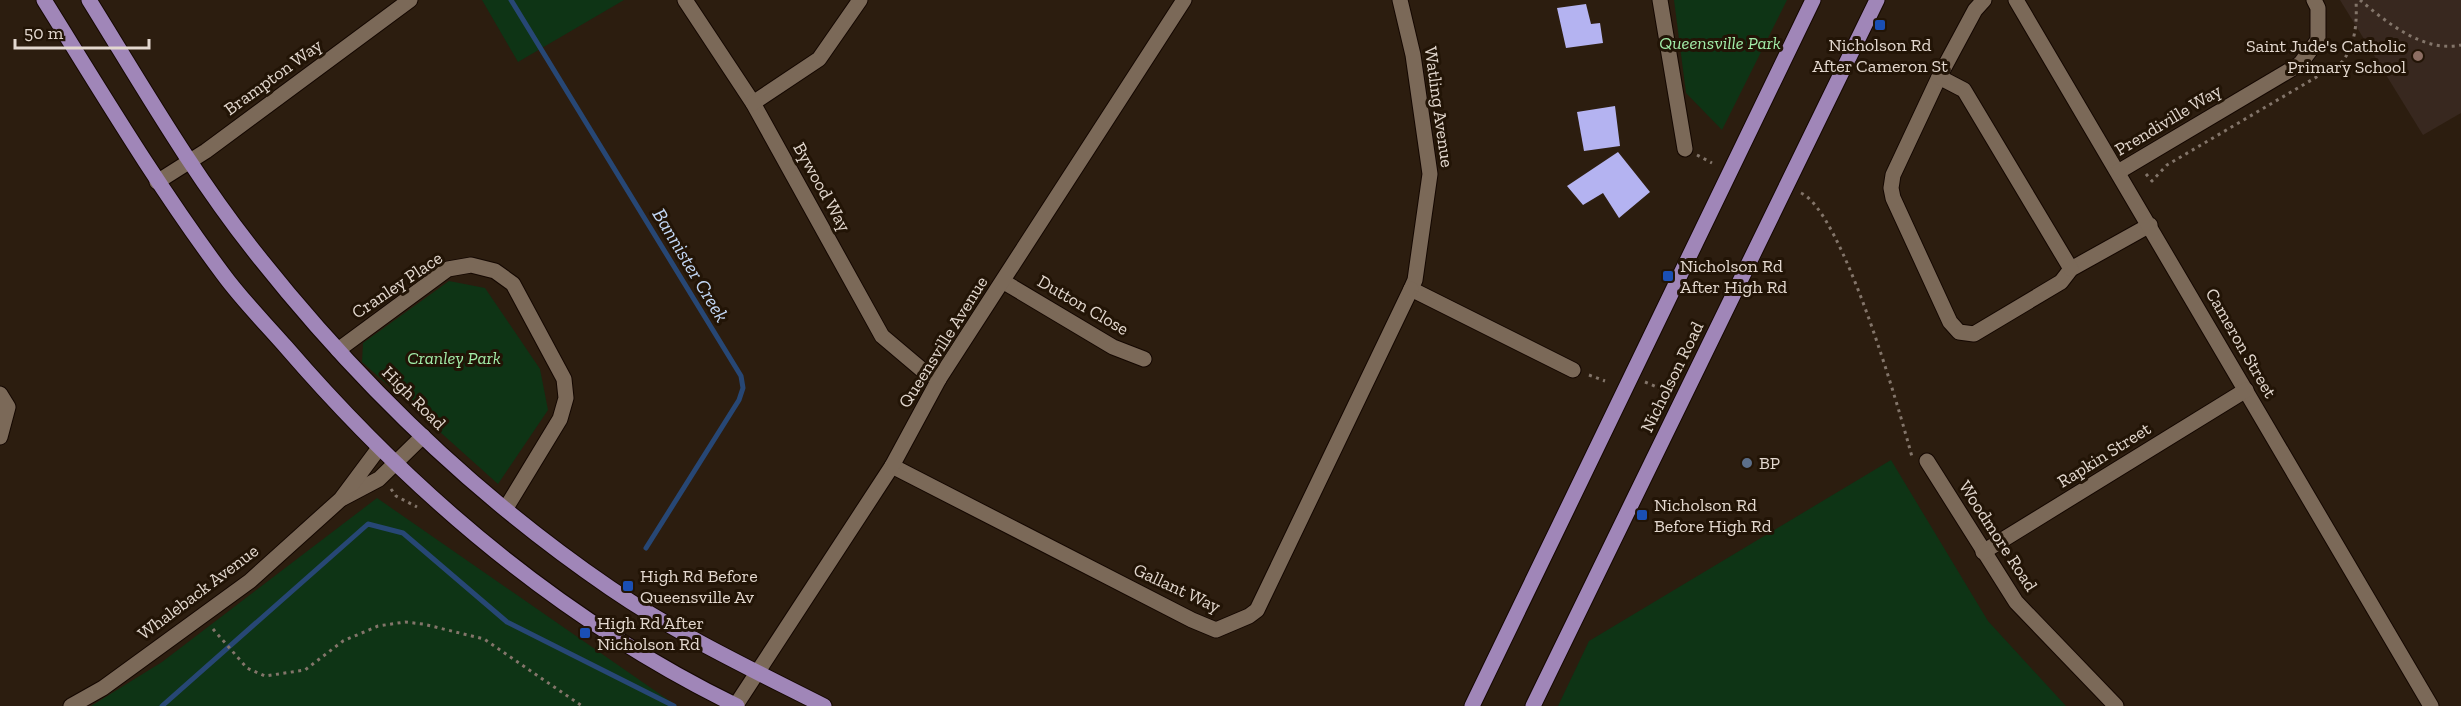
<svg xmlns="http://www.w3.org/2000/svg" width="2461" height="706" viewBox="0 0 2461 706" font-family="'Zilla Slab',serif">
<rect width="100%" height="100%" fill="#2c1d0f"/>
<!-- education -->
<path fill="#38281f" d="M2340,0H2461V113L2423,135Z"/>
<!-- green -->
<g fill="#0e3415">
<path d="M482,0H624L518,62Z"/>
<path d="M1674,0H1787L1722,130L1686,93Z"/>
<path d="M449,281L485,288L540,369L548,410L498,484L362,362L363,343Z"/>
<path d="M1891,460L1988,621L2066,706H1558L1589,641Z"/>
<path d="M377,498L677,706H91L162,662Z"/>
</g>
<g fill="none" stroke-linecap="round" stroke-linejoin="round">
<!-- stream -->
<g stroke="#274775" stroke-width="5">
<path d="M511,0L741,376L743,388L739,400L646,548"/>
<path d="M162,706L368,524L403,533L507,622L674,706"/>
</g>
</g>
<!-- building -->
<g fill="#b4b3f1">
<path d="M1586,4L1591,24L1600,23L1603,43L1566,48L1557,8Z"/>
<path d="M1615,106L1620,146L1584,151L1577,112Z"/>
<path d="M1618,152L1650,192L1619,218L1603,193L1583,205L1567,186Z"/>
</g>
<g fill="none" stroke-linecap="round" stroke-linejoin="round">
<!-- minor casing -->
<g stroke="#140700" stroke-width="17">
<g id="minor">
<path d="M685,0L753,103L882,336L921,369L939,379"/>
<path d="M1400,0L1413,55L1430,174L1415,280L1411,289L1573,370"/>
<path d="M1660,0L1685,149"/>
<path d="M1984,0L1975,10L1939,77L1893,175L1891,188L1893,198L1950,322L1959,332L1974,334L2061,282L2071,269L2150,225"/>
<path d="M2016,0L2431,706"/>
<path d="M1939,77L1964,90L2071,269"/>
<path d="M753,103L819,59L860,0"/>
<path d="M2118,172L2300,64L2318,40V8L2314,0"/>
<path d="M157,182L206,151L410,0"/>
<path d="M1004,282L1113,347L1144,359"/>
<path d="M338,350L448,269L471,265L495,271L513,284L564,379L566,398L560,419L506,508"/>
<path d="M0,394L8,407L0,437"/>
<path d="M1927,461L2016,602L2116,706"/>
<path d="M892,466L1192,620L1216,630L1249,616L1257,610L1411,289"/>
<path d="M343,498L379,479L423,436"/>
<path d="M1983,552L2246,390"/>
<path d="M736,705L892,466L939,379L1184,0"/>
<path d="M71,706L103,688L250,581L341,499L379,448"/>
</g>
</g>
<!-- major casing -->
<g stroke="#140700" stroke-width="17">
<g id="major">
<path d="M44,0C102,93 158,187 223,274C242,300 265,323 286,347C412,493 563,621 737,706"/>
<path d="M89,0C143,87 194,176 258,256C358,382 477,497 610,588C677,634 751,669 824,706"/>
<path d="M1472,706L1813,0"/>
<path d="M1533,706L1877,0"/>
</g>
</g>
<!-- path -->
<g stroke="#83756a" stroke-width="3" stroke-dasharray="3 4.5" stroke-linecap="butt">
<path d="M2360,0C2386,22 2424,53 2461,45"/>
<path d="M1697,155L1712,163"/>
<path d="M2146,174L2152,181L2167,165L2342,62C2356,44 2357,22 2356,0"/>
<path d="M1801,193C1842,211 1899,408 1912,457"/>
<path d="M1589,375L1605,381"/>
<path d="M1645,382L1669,392"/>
<path d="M391,489L396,496L417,507"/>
<path d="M213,629L247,668L265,676L305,670L343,641L378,626L405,622L423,624L484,639L582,706"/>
</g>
<!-- minor -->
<use href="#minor" stroke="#7b6958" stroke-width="15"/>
<!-- major -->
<use href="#major" stroke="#a086b8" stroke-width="15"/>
</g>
<!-- markers -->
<g fill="#1a4fb4" stroke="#221406" stroke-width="2">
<rect x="1874" y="19" width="12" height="12" rx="3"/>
<rect x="1662" y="270" width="12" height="12" rx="3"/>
<rect x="1636" y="509" width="12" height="12" rx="3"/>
<rect x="622" y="580" width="12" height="12" rx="3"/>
<rect x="579" y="627" width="12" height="12" rx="3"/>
</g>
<circle fill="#8d6e63" stroke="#221406" stroke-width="2" cx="2418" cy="56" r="6"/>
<circle fill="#5c6f8a" stroke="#221406" stroke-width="2" cx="1747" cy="463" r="6"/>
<g text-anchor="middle" stroke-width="6" stroke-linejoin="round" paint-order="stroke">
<!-- park labels -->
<g font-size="18" font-style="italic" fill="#a2eda9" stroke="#221406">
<text x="1720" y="49">Queensville Park</text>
<text x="454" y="364">Cranley Park</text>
</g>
<!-- poi labels -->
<g font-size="18" fill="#e3d8cf" stroke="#221406" text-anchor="start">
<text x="1880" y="51" text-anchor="middle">Nicholson Rd<tspan x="1880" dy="21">After Cameron St</tspan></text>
<text x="2406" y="52" text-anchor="end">Saint Jude's Catholic<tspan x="2406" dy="21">Primary School</tspan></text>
<text x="1680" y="272">Nicholson Rd<tspan x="1680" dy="21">After High Rd</tspan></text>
<text x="1759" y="469">BP</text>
<text x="1654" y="511">Nicholson Rd<tspan x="1654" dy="21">Before High Rd</tspan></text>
<text x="640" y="582">High Rd Before<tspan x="640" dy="21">Queensville Av</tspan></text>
<text x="597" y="629">High Rd After<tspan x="597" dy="21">Nicholson Rd</tspan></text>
</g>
<!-- street labels -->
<g font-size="18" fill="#e3d8cf" stroke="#221406">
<text transform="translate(273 77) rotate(-36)" y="6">Brampton Way</text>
<text transform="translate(1439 107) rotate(82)" y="6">Watling Avenue</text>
<text transform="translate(2168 120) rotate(-31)" y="6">Prendiville Way</text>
<text transform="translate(822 187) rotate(61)" y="6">Bywood Way</text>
<text transform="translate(397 285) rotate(-34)" y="6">Cranley Place</text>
<text transform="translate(1083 305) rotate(30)" y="6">Dutton Close</text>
<text transform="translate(943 342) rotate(-58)" y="6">Queensville Avenue</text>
<text transform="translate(2241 343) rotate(60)" y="6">Cameron Street</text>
<text transform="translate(1672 377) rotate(-64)" y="6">Nicholson Road</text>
<text transform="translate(414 398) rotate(45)" y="6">High Road</text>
<text transform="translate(2104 455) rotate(-32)" y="6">Rapkin Street</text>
<text transform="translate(1998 536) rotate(57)" y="6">Woodmore Road</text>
<text transform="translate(1177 588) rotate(25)" y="6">Gallant Way</text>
<text transform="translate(198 592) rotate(-37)" y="6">Whaleback Avenue</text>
</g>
<!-- water labels -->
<g font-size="20" font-style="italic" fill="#c3d8f6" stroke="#221406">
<text transform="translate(691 265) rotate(59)" y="7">Bannister Creek</text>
</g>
</g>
<!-- scale -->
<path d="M15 39v9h134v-9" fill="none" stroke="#e3d8cf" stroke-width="3"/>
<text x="24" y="39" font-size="18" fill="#e3d8cf" stroke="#221406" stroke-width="4.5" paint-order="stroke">50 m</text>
</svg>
